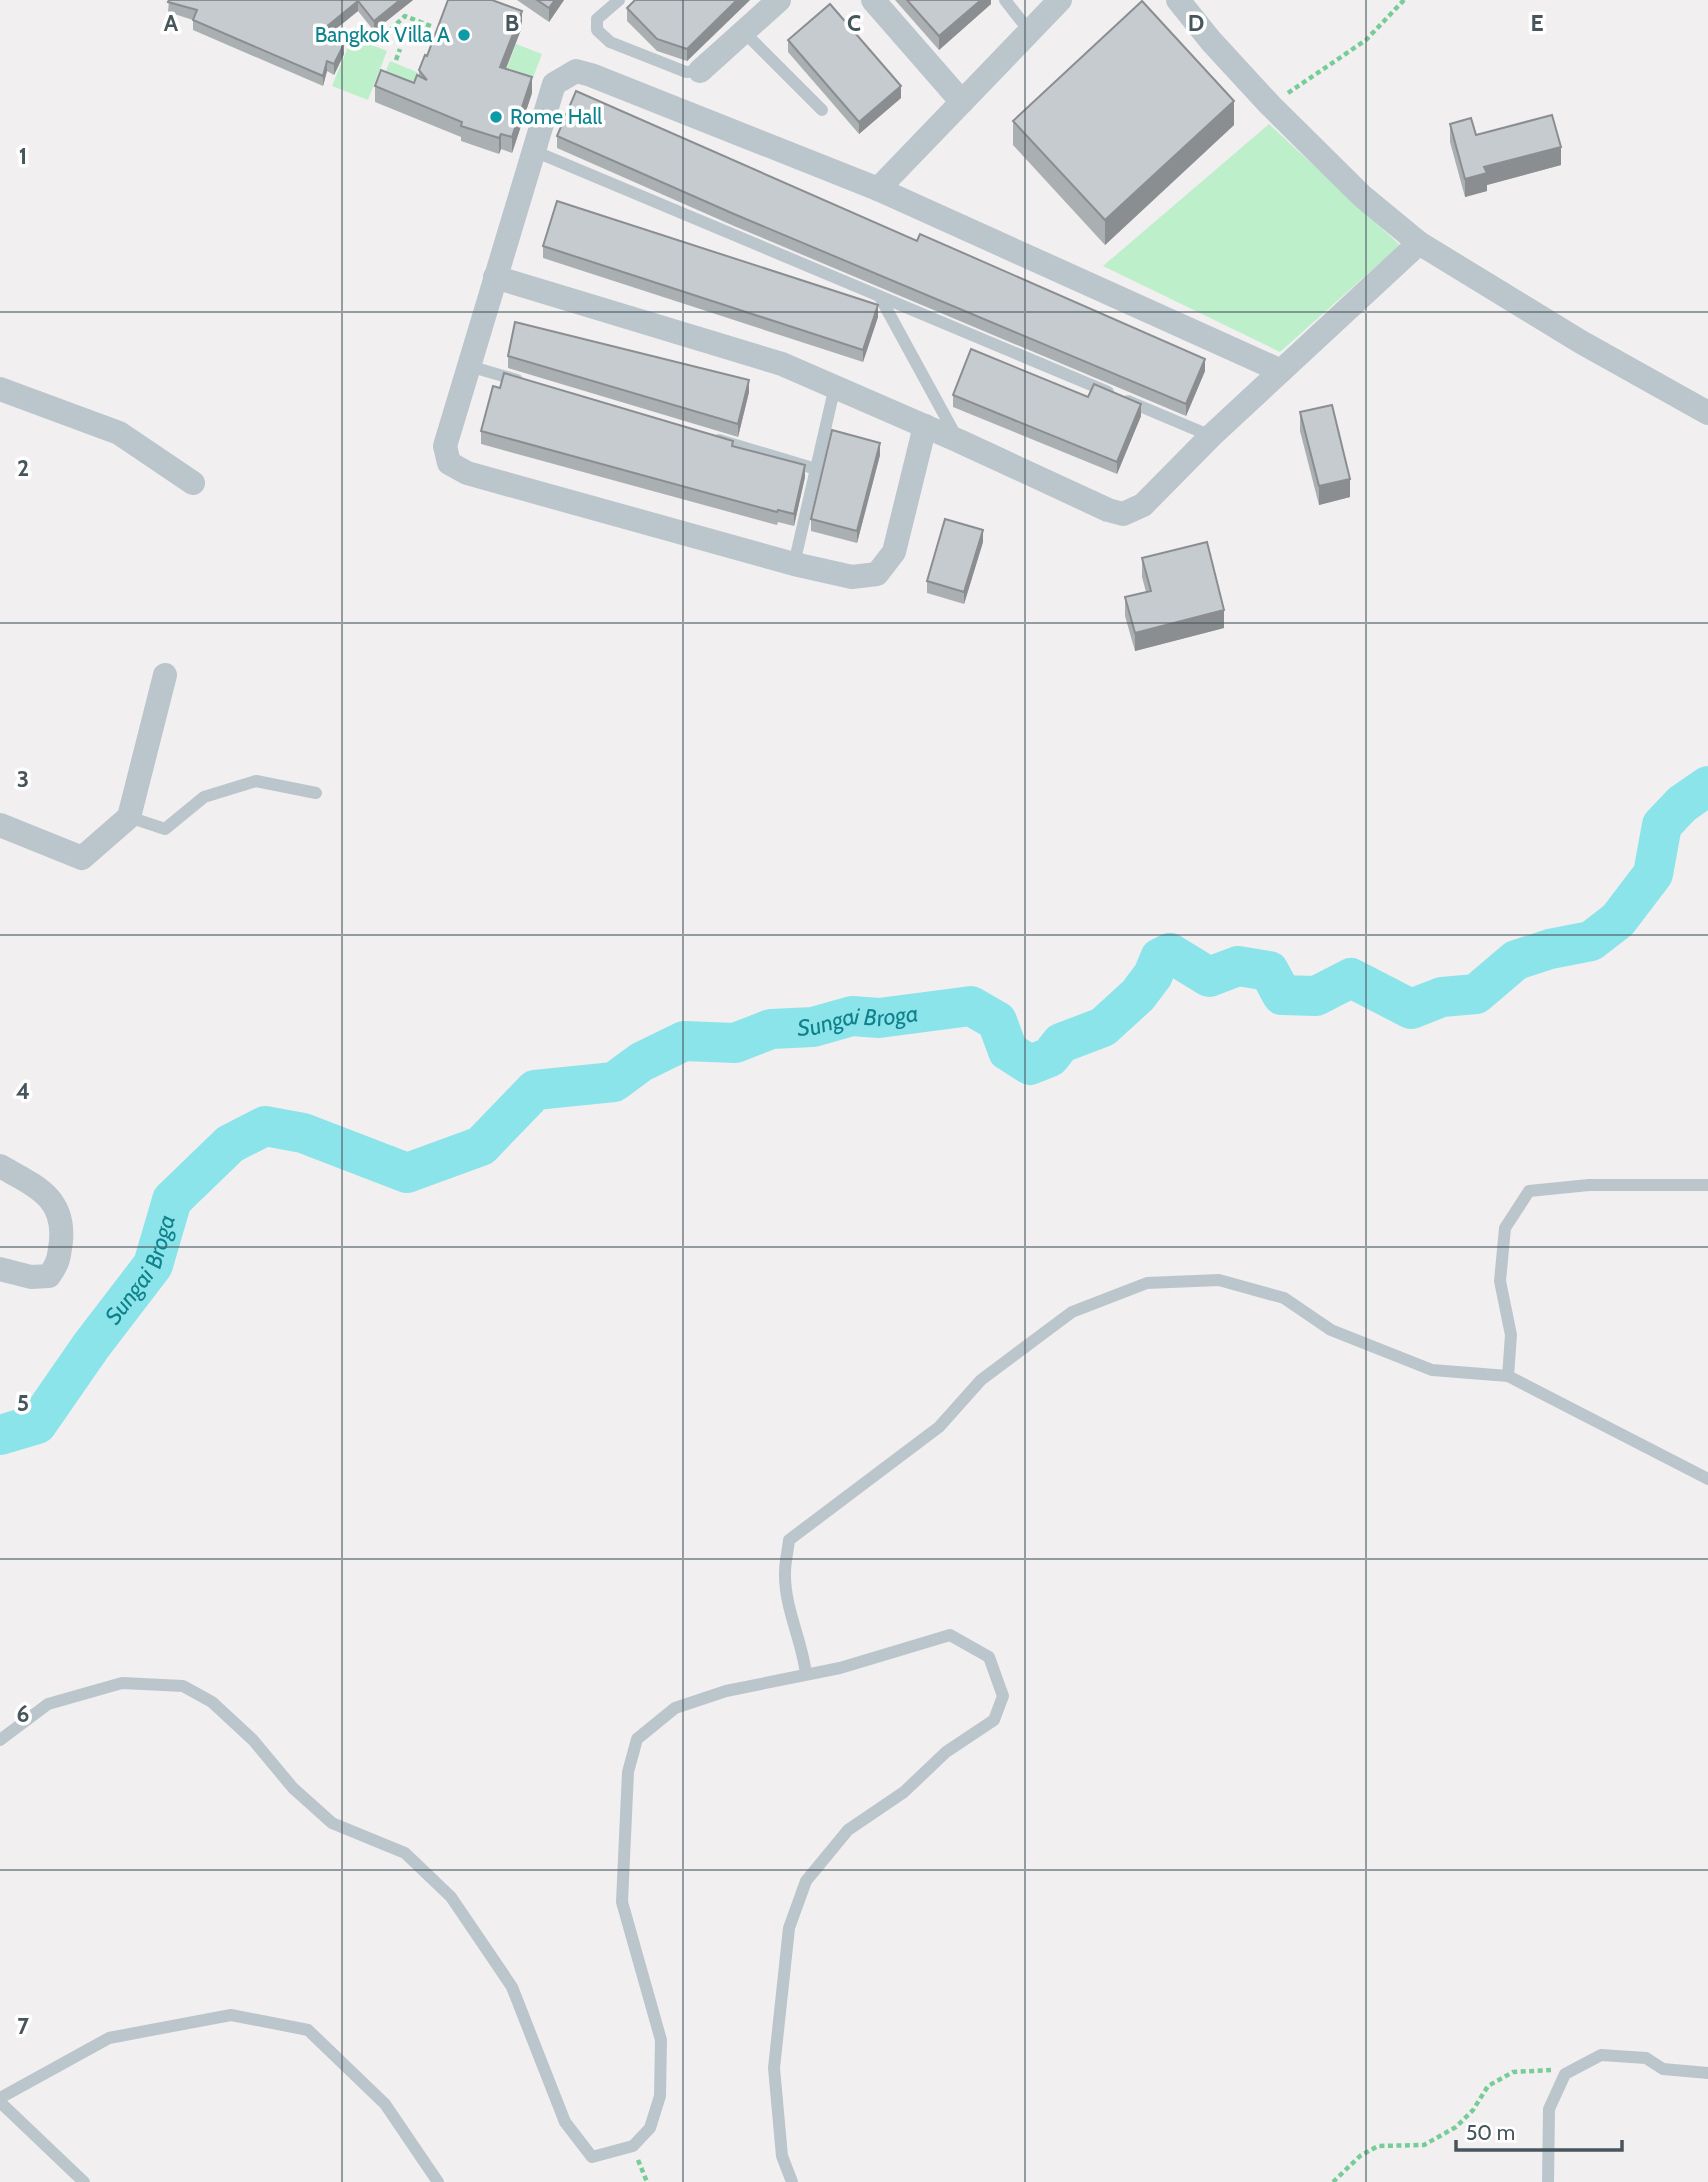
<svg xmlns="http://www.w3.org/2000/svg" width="1708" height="2182" viewBox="0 0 1708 2182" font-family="Cabin,sans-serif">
<rect width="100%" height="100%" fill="#f2eff0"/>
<!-- green -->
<g fill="#beefcb">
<path d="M352,37L387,51L368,100L332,86Z"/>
<path d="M516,44L542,54L531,83L505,73Z"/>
<path d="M390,61L419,73L410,95L381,83Z"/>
<path d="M1269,124L1400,245L1280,352L1103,266Z"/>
</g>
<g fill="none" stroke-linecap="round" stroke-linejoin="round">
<!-- river -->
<path stroke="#8ce4eb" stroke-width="40" id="s1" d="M0,1435L37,1424L91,1346L153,1265L172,1200L230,1144L265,1126L303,1133L407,1173L481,1146L535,1090L614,1082L641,1062L684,1041L735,1043L771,1029L813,1027L852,1016L879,1018L971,1006L997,1021L1008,1051L1030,1065L1050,1057L1061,1043L1103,1027L1138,995L1153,975L1160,958L1170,953L1209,977L1238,966L1269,971L1282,995L1316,996L1351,978L1411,1009L1442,997L1476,994L1516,960L1550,949L1591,941L1618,920L1653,874L1662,825L1682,804L1708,786"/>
<!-- path -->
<g stroke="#77cd97" stroke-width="4.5" stroke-dasharray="5 3.5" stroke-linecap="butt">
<path d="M378,41L405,16L433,27"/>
<path d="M396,60L400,49"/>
<path d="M1288,93L1366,40L1404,0"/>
<path d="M638,2160L647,2182"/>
<path d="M1333,2182L1360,2156L1378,2146L1424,2145L1456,2127L1473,2110L1488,2086L1513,2072L1551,2070"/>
</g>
<!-- service -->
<g stroke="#bbc6cc" stroke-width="12">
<path d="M619,0L597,19V30L610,42L686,72L700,71"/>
<path d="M1005,0L1030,32"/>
<path d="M744,32L822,110"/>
<path d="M534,151L1108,392"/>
<path d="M880,297L957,438"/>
<path d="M469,366L517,380"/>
<path d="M1128,401L1211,436"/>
<path d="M719,440L816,469"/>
<path d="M794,564L835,386"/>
<path d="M129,817L165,829L204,797L256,781L316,793"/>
<path d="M1508,1376L1511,1335L1500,1281L1505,1228L1529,1191L1589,1185H1708"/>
<path d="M806,1674C802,1640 784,1607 785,1572C785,1562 788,1550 789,1540L939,1427L981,1380L1072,1312L1147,1283L1219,1280L1284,1298L1331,1330L1432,1370L1508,1376L1708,1479"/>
<path d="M0,1740L48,1704L122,1683L183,1686L212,1702L253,1740L293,1788L332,1823L405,1853L451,1897L512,1987L565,2122L592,2157L633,2146L650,2128L660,2096L661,2040L622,1902L628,1772L637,1739L675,1708L726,1691L840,1668L950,1635L989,1657L1003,1696L994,1720L946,1752L904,1792L848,1830L806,1881L789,1928L774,2068L782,2156L792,2182"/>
<path d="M0,2098L109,2038L231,2015L308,2030L385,2104L438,2182"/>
<path d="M0,2102L84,2182"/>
<path d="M1548,2182L1549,2109L1565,2074L1601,2055L1646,2058L1663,2069L1708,2073"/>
</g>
<!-- minor -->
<g stroke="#bbc6cc" stroke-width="24">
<path d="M873,0L962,102"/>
<path d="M1178,0L1211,41L1270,105L1362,196L1419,243L1581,342L1708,413"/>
<path d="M700,71L779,0"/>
<path d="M878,189L1060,0"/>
<path d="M495,277L782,364L959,441L1108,510L1123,514L1143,505L1211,436L1281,371"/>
<path d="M0,389L119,433L193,483"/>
<path d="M925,426L894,552L877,574L852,577L794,564L467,473L449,463L445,446L554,84L576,71L591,75L878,189L1281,371L1419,243"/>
<path d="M0,825L82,858L129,817L165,675"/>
<path d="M0,1166C33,1185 65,1196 61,1241C59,1257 59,1262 49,1276L31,1277L0,1269"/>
</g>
</g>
<!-- wall -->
<g fill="#aaafb2">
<path d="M169,0H413L374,31L358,11L328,35L344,54L334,75L327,71L323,86L193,30V20L168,12Z"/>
<path d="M517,0H564L549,22Z"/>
<path d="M635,0H750L687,61L657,51L627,21V8Z"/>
<path d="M895,0H991V4L939,50Z"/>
<path d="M522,27L506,69L532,93L512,153L501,149L499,154L461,141V137L375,102V86L414,83L419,76V70L427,56Z"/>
<path d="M788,40L901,98L859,134L788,52Z"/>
<path d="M1013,121L1234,125L1105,245L1013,145Z"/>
<path d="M1450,124L1476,135L1561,165L1487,185V191L1465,197L1450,142Z"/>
<path d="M557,136L1205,371L1186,416L734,226L557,148Z"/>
<path d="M543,246L878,317L863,362L543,258Z"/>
<path d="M508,356L749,392L738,437L508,368Z"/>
<path d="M953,395L1088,397L1141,416L1117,474L953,407Z"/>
<path d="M1300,412L1350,497L1319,505L1300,431Z"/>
<path d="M481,431L733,446L805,477L794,526L778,522L777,525L481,444Z"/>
<path d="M880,455L857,543L811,531V519Z"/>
<path d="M983,542L964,604L927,593V581Z"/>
<path d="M1142,558L1224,628L1135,651L1125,616V597L1146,592L1142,577Z"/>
</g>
<!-- shaded-wall -->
<g fill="#8b8e91">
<path d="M400,0H413L374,31V21Z"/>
<path d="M555,0H564L549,22V8Z"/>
<path d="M737,0H750L687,61V49Z"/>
<path d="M981,0H991V4L939,50V36Z"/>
<path d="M358,1V11L320,42V32Z"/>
<path d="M522,11V27L500,83V67Z"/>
<path d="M344,44V54L334,75V64Z"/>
<path d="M327,61V71L323,86V76Z"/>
<path d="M532,77V93L512,153V137Z"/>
<path d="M901,86V98L859,134V122Z"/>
<path d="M1234,101V125L1105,245V220Z"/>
<path d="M501,134V149L499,154V138Z"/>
<path d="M1561,147V165L1487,185V191L1465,197V179L1484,167Z"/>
<path d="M878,305V317L863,362V350Z"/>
<path d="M1205,359V371L1186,416V404Z"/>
<path d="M749,380V392L738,437V424Z"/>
<path d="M1141,404V416L1117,474V462Z"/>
<path d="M880,443V455L857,543V531Z"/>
<path d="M805,465V477L794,526V514Z"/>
<path d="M1350,479V497L1319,505V486Z"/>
<path d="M983,530V542L964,604V592Z"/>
<path d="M1224,610V628L1135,651V633Z"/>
</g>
<!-- building -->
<g fill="#c6cbcf" stroke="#8b8e91" stroke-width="2">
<path d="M169,0H400L374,21L358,1L320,32L344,44L334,64L327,61L323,76L193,20L197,10L168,2Z"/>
<path d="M448,0H492L522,11L500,67L532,77L512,137L501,134L499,138L461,126L462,122L375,86L381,70L414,83L417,75L427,80L419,70L425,55L427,56Z"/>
<path d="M537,0H555L549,8Z"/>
<path d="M635,0H737L687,49L657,39L627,8Z"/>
<path d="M907,0H981L939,36Z"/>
<path d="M1142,1L1234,101L1105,220L1013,121Z"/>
<path d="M830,4L901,86L859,122L788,40Z"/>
<path d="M576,91L917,241L920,234L1205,359L1186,404L734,214L557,136Z"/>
<path d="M1552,115L1561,147L1484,167L1487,173L1465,179L1450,124L1471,118L1476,135Z"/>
<path d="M557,201L878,305L863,350L543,246Z"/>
<path d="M515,322L749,380L738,424L508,356Z"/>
<path d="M971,349L1088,397L1094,384L1141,404L1117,462L953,395Z"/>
<path d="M504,373L733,441L732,446L805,465L794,514L778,510L777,512L481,431L493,386L500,388Z"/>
<path d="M1332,405L1350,479L1319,486L1300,412Z"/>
<path d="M832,430L880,443L857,531L811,519Z"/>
<path d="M945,519L983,530L964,592L927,581Z"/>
<path d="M1207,542L1224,610L1135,633L1125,597L1151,591L1142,558Z"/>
</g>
<!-- grid -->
<path fill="none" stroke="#47555d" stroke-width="2" stroke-opacity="0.55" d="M342,0V2182M683,0V2182M1025,0V2182M1366,0V2182M0,312H1708M0,623H1708M0,935H1708M0,1247H1708M0,1559H1708M0,1870H1708"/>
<!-- markers -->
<g fill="#0f9aa8" stroke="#fff" stroke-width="2.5">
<circle cx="464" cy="35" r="7"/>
<circle cx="496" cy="117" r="7"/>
</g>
<g text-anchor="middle" stroke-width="7" stroke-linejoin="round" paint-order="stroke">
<!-- culture labels -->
<g font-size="21" fill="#0d838f" stroke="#fff" text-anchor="end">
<text x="450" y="42">Bangkok Villa A</text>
<text x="510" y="124" text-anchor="start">Rome Hall</text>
</g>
<!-- water labels -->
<g font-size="23" font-style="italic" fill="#0e818b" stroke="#fff">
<text dy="8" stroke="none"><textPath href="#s1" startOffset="1068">Sungai Broga</textPath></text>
<text dy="8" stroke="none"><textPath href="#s1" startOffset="226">Sungai Broga</textPath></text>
</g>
</g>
<g font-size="23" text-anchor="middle" font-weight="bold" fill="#47555d" stroke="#fff" stroke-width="7" stroke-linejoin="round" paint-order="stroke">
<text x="171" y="31">A</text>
<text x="512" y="31">B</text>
<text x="854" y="31">C</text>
<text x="1196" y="31">D</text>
<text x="1537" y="31">E</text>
<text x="23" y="164">1</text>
<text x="23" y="476">2</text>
<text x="23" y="787">3</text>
<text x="23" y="1099">4</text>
<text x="23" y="1411">5</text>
<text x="23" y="1722">6</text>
<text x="23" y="2034">7</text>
</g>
<!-- scale -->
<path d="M1456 2140v10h166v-10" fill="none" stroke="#47555d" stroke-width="3.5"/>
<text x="1466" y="2140" font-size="21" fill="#47555d" stroke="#ffffff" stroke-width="5" paint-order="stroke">50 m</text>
</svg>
